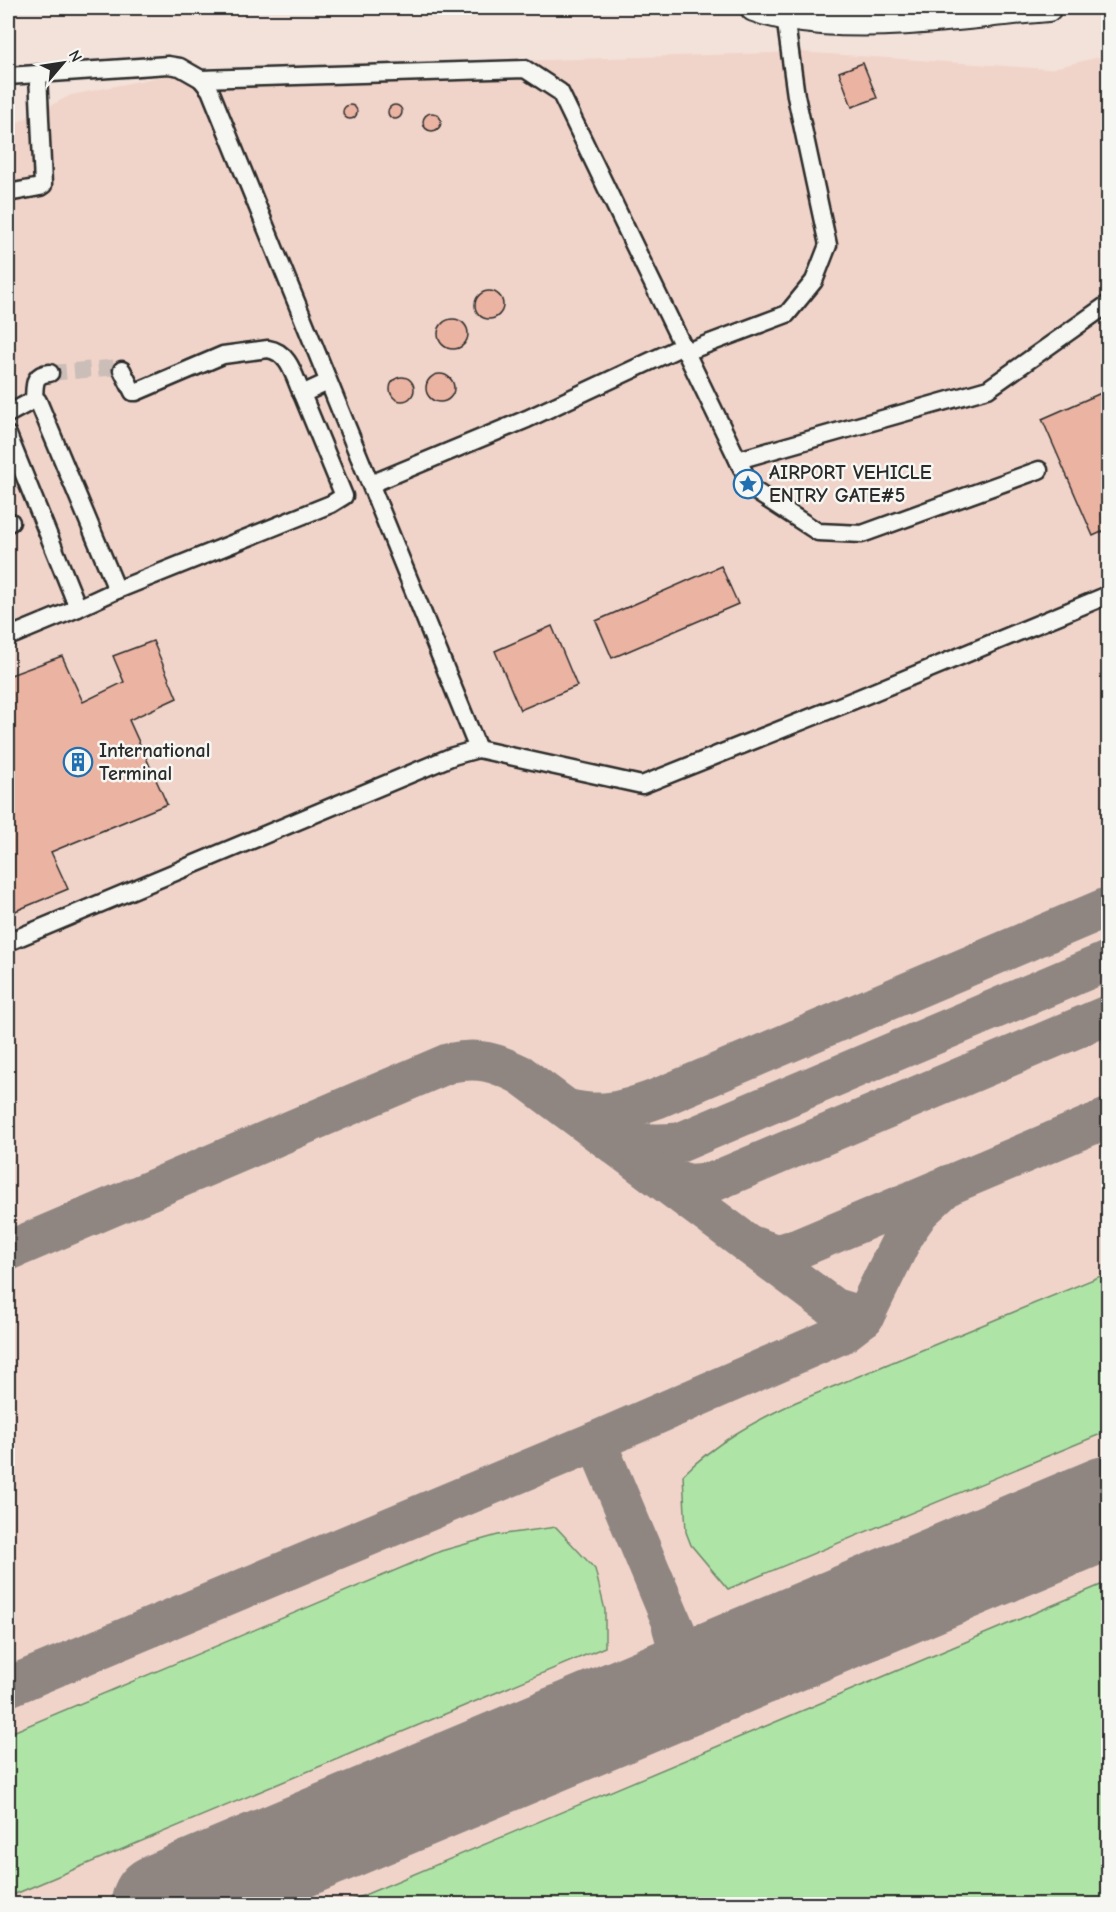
<svg xmlns="http://www.w3.org/2000/svg" width="1116" height="1912" viewBox="0 0 1116 1912" font-family="'Comic Neue',sans-serif">
<rect width="100%" height="100%" fill="#f3e2da"/>
<filter id="ink" filterUnits="userSpaceOnUse"><feTurbulence type="fractalNoise" baseFrequency=".0167" numOctaves="2"/><feDisplacementMap in="SourceGraphic" scale="12" xChannelSelector="R" yChannelSelector="G"/><feConvolveMatrix kernelMatrix="1 2 1 2 8 2 1 2 1" color-interpolation-filters="sRGB"/></filter>
<g filter="url(#ink)">
<!-- built -->
<path fill="#f1d4c9" d="M800,52L1049,69L1108,55V1904H8V127L71,95L187,71Z"/>
<!-- green -->
<g fill="#afe4a7" stroke="#6d8869" stroke-width="1.5">
<path d="M1108,1273V1431L728,1589L691,1545L686,1532L683,1475C716,1442 755,1421 796,1402Z"/>
<path d="M556,1527L595,1569L605,1610V1647L8,1897V1734L441,1551L498,1535Z"/>
<path d="M1108,1582V1904H343Z"/>
</g>
<g fill="none" stroke-linecap="round" stroke-linejoin="round">
<!-- taxiway -->
<g stroke="#8f8682" stroke-width="40">
<path d="M567,1109C602,1117 623,1111 656,1099L1108,907"/>
<path d="M608,1135C631,1144 656,1145 681,1142L1108,961"/>
<path d="M658,1175L690,1184L713,1182L1108,1015"/>
<path d="M750,1245L776,1254L797,1249L1108,1118"/>
<path d="M8,1251L449,1063C479,1057 495,1062 521,1075L834,1308L864,1317"/>
<path d="M596,1441L679,1639C697,1665 709,1672 740,1662"/>
<path d="M8,1687L596,1441L842,1334L864,1317L906,1231L920,1211L948,1185"/>
<path d="M647,1701C685,1682 683,1664 672,1627"/>
</g>
<!-- runway -->
<path stroke="#8f8682" stroke-width="102" d="M162,1904L1108,1507"/>
</g>
<!-- building -->
<g fill="#ebb3a2" stroke="#2b2b2b" stroke-width="1.5">
<path d="M863,63L877,98L852,107L839,72Z"/>
<circle cx="350" cy="112" r="7"/>
<circle cx="395" cy="112" r="7"/>
<circle cx="432" cy="122" r="9"/>
<circle cx="489" cy="305" r="14"/>
<circle cx="453" cy="334" r="15"/>
<circle cx="440" cy="388" r="14"/>
<circle cx="402" cy="389" r="12"/>
<path d="M1108,390V529L1093,536L1042,419Z"/>
<path d="M721,566L738,604L612,658L596,621Z"/>
<path d="M552,626L577,686L520,710L495,651Z"/>
<path d="M153,641L177,698L129,720L167,804L51,852L68,889L8,914V676L62,656L83,702L124,682L113,656Z"/>
</g>
<g fill="none" stroke-linecap="round" stroke-linejoin="round">
<!-- minor-tunnel -->
<path stroke="#cbbdb7" stroke-width="16" stroke-dasharray="16 8" stroke-linecap="butt" d="M50,373L120,367L122,370"/>
<!-- minor casing -->
<g stroke="#2b2b2b" stroke-width="21">
<g id="minor">
<path d="M8,76L168,65L180,67L201,79L525,69L560,92L752,489L818,532L862,534L1039,470"/>
<path d="M201,79L210,90L478,749"/>
<path d="M8,193L40,187L43,185L38,74"/>
<path d="M686,352L787,314L814,281L828,245L796,96L785,16"/>
<path d="M122,370L133,392H136L223,355L268,349C289,352 294,376 302,394"/>
<path d="M34,401C35,386 32,374 50,373"/>
<path d="M8,414L32,401H38L117,590L78,608"/>
<path d="M8,435L78,608L8,637"/>
<path d="M738,460L988,389L1108,304"/>
<path d="M371,484L527,419L683,346"/>
<path d="M8,523L11,522"/>
<path d="M117,590L331,504L344,496L302,394L328,382"/>
<path d="M8,942L453,756L478,749L642,785L847,703L1108,595"/>
</g>
</g>
<!-- highway casing -->
<g stroke="#2b2b2b" stroke-width="30">
<path id="highway" d="M754,8C775,16 799,19 822,21C897,27 973,14 1048,8"/>
</g>
<!-- minor -->
<use href="#minor" stroke="#f6f6f2" stroke-width="16"/>
<!-- highway -->
<use href="#highway" stroke="#f6f6f2" stroke-width="26"/>
</g>
</g>
<!-- icons -->
<defs>
<g id="sight-ring" transform="scale(1.5)"><circle r="9.5" fill="#f6f6f2" stroke="#1f6fb2" stroke-width="1.5"/><path d="M0-6L1.8-2.2L6-1.7L2.9 1.2L3.7 5.4L0 3.3L-3.7 5.4L-2.9 1.2L-6-1.7L-1.8-2.2Z" fill="#1f6fb2"/></g>
<g id="building-ring" transform="scale(1.5)"><circle r="9.5" fill="#f6f6f2" stroke="#1f6fb2" stroke-width="1.5"/><path d="M-4-6H4V6H1V3H-1V6H-4ZM-2.5-4.3h1.7v1.8h-1.7ZM.8-4.3h1.7v1.8H.8ZM-2.5-1h1.7V.8h-1.7ZM.8-1h1.7V.8H.8Z" fill="#1f6fb2"/></g>
</defs>
<g fill-rule="evenodd">
<use href="#sight-ring" x="748" y="484"/>
<use href="#building-ring" x="78" y="762"/>
</g>
<g text-anchor="middle" stroke-width="5" stroke-linejoin="round" paint-order="stroke">
<!-- poi labels -->
<g font-size="20" font-weight="bold" fill="#2b2b2b" stroke="#f6f6f2" text-anchor="start">
<text x="769" y="479">AIRPORT VEHICLE<tspan x="769" dy="23">ENTRY GATE#5</tspan></text>
<text x="99" y="757">International<tspan x="99" dy="23">Terminal</tspan></text>
</g>
</g>
<!-- margin -->
<rect width="1116" height="1912" fill="none" stroke="#f6f6f2" stroke-width="30"/>
<rect x="15" y="15" width="1086" height="1882" fill="none" stroke="#2b2b2b" stroke-width="2" filter="url(#ink)"/>
<!-- north arrow -->
<g transform="translate(63 63) rotate(61)" stroke="#f6f6f2" stroke-width="4.5" paint-order="stroke">
<path d="M0-4.5L10 22L0 15L-10 22Z" fill="#2b2b2b"/>
<text y="-9" font-size="16" font-weight="bold" text-anchor="middle" fill="#2b2b2b">N</text>
</g>
</svg>
